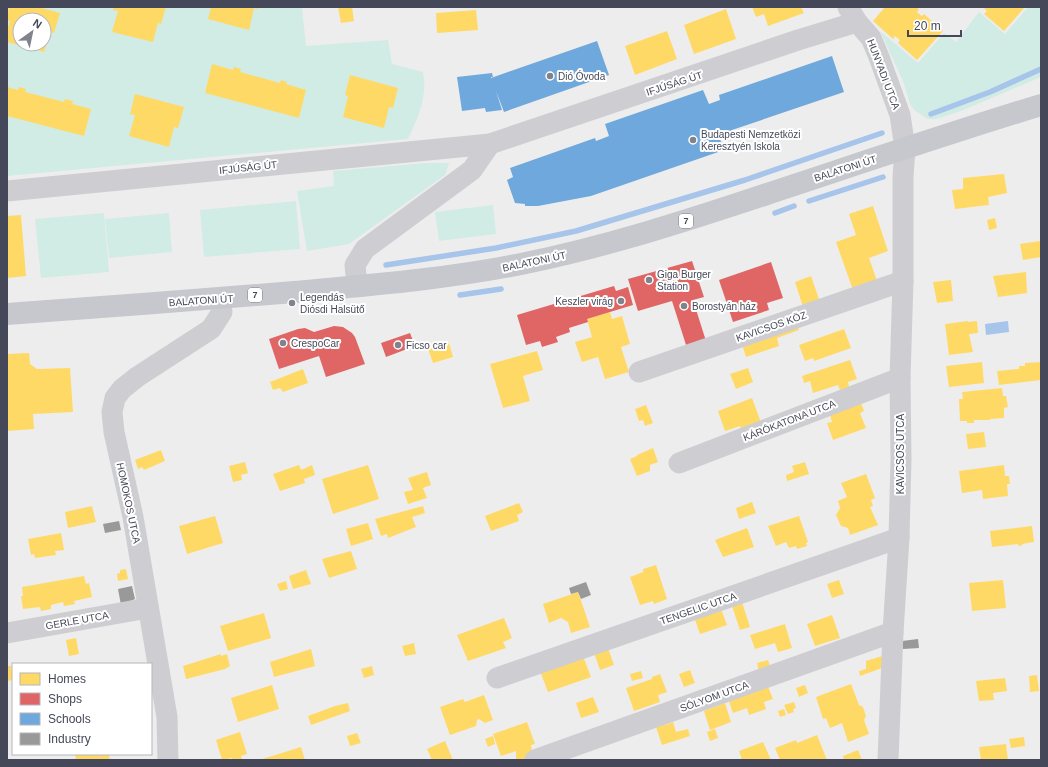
<svg xmlns="http://www.w3.org/2000/svg" width="1048" height="767" viewBox="0 0 1048 767" font-family="Helvetica,sans-serif">
<rect width="100%" height="100%" fill="#eeeded"/>
<!-- green -->
<g fill="#d1ece5" fill-rule="evenodd">
<path d="M7,7H302L306,46L388,40L392,64L423,72C428,96 418,118 408,139L7,176ZM20,20H44V44H20Z"/>
<path d="M1028,7H1041V77L961,111L936,119H928L915,111L910,104L903,81L880,31L918,63L944,33L956,42L979,12L1005,34Z"/>
<path d="M426,163H449L445,175L349,244L307,251L297,191L334,186L333,171Z"/>
<path d="M296,201L300,249L204,257L200,210Z"/>
<path d="M493,205L496,234L439,241L435,212Z"/>
<path d="M104,213L109,272L41,278L35,219Z"/>
<path d="M169,213L172,252L109,258L105,219Z"/>
</g>
<!-- water -->
<path fill="#a7c4ea" d="M1008,321L1009,332L986,335L985,324Z"/>
<!-- homes -->
<g fill="#ffd966" fill-rule="evenodd">
<path d="M9,7H38L60,13L54,33L50,32L44,52L7,42V31L10,21L7,20ZM20,20H44V44H20Z"/>
<path d="M114,7H166L161,24L158,23L153,42L112,32L118,11L113,10Z"/>
<path d="M211,7H259L258,9L254,8L249,30L208,19Z"/>
<path d="M338,7H352L354,21L341,23Z"/>
<path d="M752,7H801L804,13L768,26L764,14L756,17Z"/>
<path d="M885,7H916L919,9L917,12L919,14L922,16L924,14L943,31L917,60L898,43L900,40L895,36L893,39L873,21Z"/>
<path d="M983,7H1025L1004,31L984,14L987,11Z"/>
<path d="M726,9L736,39L694,54L684,25Z"/>
<path d="M476,10L478,30L437,33L436,13Z"/>
<path d="M667,31L677,59L635,75L625,46Z"/>
<path d="M212,64L233,70L234,67L241,69L240,72L280,83L281,80L287,82L286,84L306,90L299,118L205,93Z"/>
<path d="M350,75L398,88L393,108L389,107L384,128L343,117L348,96L345,95Z"/>
<path d="M7,87L18,90L19,87L26,89L25,92L64,102L65,99L73,101L72,104L91,109L84,136L7,116Z"/>
<path d="M135,94L184,107L178,128L174,127L169,147L129,136L135,115L130,114Z"/>
<path d="M1004,174L1007,193L988,197L989,205L955,209L952,190L963,189V178Z"/>
<path d="M873,206L888,251L869,258L877,281L853,290L836,242L856,235L849,214Z"/>
<path d="M21,215L26,276L7,278V216Z"/>
<path d="M995,218L997,228L989,230L987,220Z"/>
<path d="M1040,241L1041,257L1023,260L1020,244Z"/>
<path d="M1026,272L1027,293L998,297L993,276Z"/>
<path d="M811,276L820,302L803,307L795,282Z"/>
<path d="M951,280L953,301L937,303L933,282Z"/>
<path d="M610,312L612,319L622,316L630,344L621,347L629,372L605,379L598,357L582,362L575,342L592,337L587,319Z"/>
<path d="M968,321V322L977,321L978,333L969,334L973,352L949,355L945,324Z"/>
<path d="M796,323L799,330L777,338L779,346L746,357L742,344Z"/>
<path d="M844,329L851,348L814,361L813,358L805,361L799,345Z"/>
<path d="M449,343L453,357L433,363L428,349Z"/>
<path d="M537,351L543,370L523,376L530,401L503,408L490,364Z"/>
<path d="M29,353L30,364L37,369L70,368L73,412L33,414L34,429L7,431V354Z"/>
<path d="M850,360L857,379L848,382L849,387L840,390L838,385L813,393L810,381L804,383L802,376Z"/>
<path d="M982,362L984,383L949,387L946,366Z"/>
<path d="M1041,362V380L999,385L997,371L1019,369V366H1025V363Z"/>
<path d="M748,368L753,382L736,389L730,374Z"/>
<path d="M303,369L308,383L283,392L280,388L273,390L270,382Z"/>
<path d="M1002,388L1003,396H1006L1008,407L1004,408V418L990,419V420H974V423H967V421H960L959,399H963L962,392Z"/>
<path d="M752,398L763,428L743,435L740,426L725,431L718,411Z"/>
<path d="M860,400L864,411L860,413L866,428L833,440L827,423L832,422L829,412Z"/>
<path d="M646,405L653,423L645,426L643,420L639,421L635,409Z"/>
<path d="M984,432L986,447L968,449L966,434Z"/>
<path d="M653,448L658,462L650,465V471L637,476L630,459L637,456V455Z"/>
<path d="M161,450L165,461L144,470L142,467L138,469L135,460Z"/>
<path d="M245,462L248,473L241,475L242,480L233,482L229,466Z"/>
<path d="M805,462L809,474L787,481L786,475L794,472L792,466Z"/>
<path d="M299,465L301,470L312,465L315,475L304,479L305,483L280,491L273,474Z"/>
<path d="M368,465L379,499L333,514L322,479Z"/>
<path d="M1004,465L1005,476H1009L1010,484H1007L1008,496L983,499L982,490L962,493L959,471Z"/>
<path d="M427,472L431,485L423,488L427,498L408,504L404,492L413,490L408,478Z"/>
<path d="M866,474L875,498L871,500L873,506L870,507L878,525L850,535L848,528L841,526L836,515L840,508L838,501L847,497L841,483Z"/>
<path d="M752,502L756,513L739,519L736,508Z"/>
<path d="M519,503L523,512L517,515L519,521L491,531L485,516Z"/>
<path d="M92,506L96,522L68,528L65,512Z"/>
<path d="M423,506L425,513L412,517L416,527L388,538L387,534L381,536L375,519Z"/>
<path d="M215,516L223,543L187,554L179,526Z"/>
<path d="M799,516L808,542L806,543L807,546L797,549L796,546L789,548L786,542L776,546L768,526Z"/>
<path d="M368,523L373,539L351,546L346,529Z"/>
<path d="M1032,526L1034,542L1022,544L1023,545L1018,546V544L992,547L990,531Z"/>
<path d="M747,528L754,547L723,557L715,540Z"/>
<path d="M61,533L64,550L55,551L56,555L35,558L34,554L31,555L28,539Z"/>
<path d="M351,551L357,569L329,578L322,559Z"/>
<path d="M656,565L667,599L654,604L653,601L640,605L630,577L643,572V569Z"/>
<path d="M126,569L128,579L118,581L117,574L120,573V570Z"/>
<path d="M306,570L311,584L293,589L289,576Z"/>
<path d="M84,576L86,584L89,583L92,597L74,601L75,604L64,606L63,602L51,605V609L41,611L40,607L23,609L21,596H23L22,587Z"/>
<path d="M839,580L844,594L832,598L827,584Z"/>
<path d="M1003,580L1006,608L972,611L969,583Z"/>
<path d="M286,581L288,589L280,591L277,584Z"/>
<path d="M578,592L590,627L571,633L568,622L561,618L549,623L543,604Z"/>
<path d="M742,602L750,627L740,630L732,606Z"/>
<path d="M720,606L727,625L700,634L693,614Z"/>
<path d="M264,613L271,638L228,651L220,626Z"/>
<path d="M832,615L840,638L815,646L807,624Z"/>
<path d="M504,618L512,638L503,642L506,648L468,661L457,635Z"/>
<path d="M785,624L792,648L778,652L775,643L755,649L750,635Z"/>
<path d="M76,638L79,654L69,656L66,640Z"/>
<path d="M414,643L416,654L405,656L402,646Z"/>
<path d="M608,648L614,665L600,670L594,653Z"/>
<path d="M311,649L315,666L274,677L270,662Z"/>
<path d="M221,654V656L227,654L230,666L225,669L186,679L183,666Z"/>
<path d="M583,656L591,677L548,692L540,671Z"/>
<path d="M882,656V668L860,676L859,671L866,669V661Z"/>
<path d="M768,660L771,669L759,672L757,663Z"/>
<path d="M7,666H11L13,680L7,681Z"/>
<path d="M372,666L374,675L364,678L361,669Z"/>
<path d="M690,670L695,683L684,687L679,674Z"/>
<path d="M641,671L643,678L632,681L630,674Z"/>
<path d="M660,674L667,692L658,695L660,702L634,711L626,688L652,679V677Z"/>
<path d="M1037,675L1039,691L1030,692L1029,676Z"/>
<path d="M1005,678L1007,691L993,693L994,700L979,701L976,681Z"/>
<path d="M766,682L773,699L764,702L766,709L749,715L747,708L733,713L727,696Z"/>
<path d="M851,684L859,705L863,707L866,716L864,720L869,734L848,742L842,723L830,728L826,718L823,719L816,697Z"/>
<path d="M272,685L279,709L238,722L231,698Z"/>
<path d="M805,685L808,693L799,697L796,688Z"/>
<path d="M484,695L493,720L485,723L479,719L477,720L476,726L450,735L440,707L463,699L465,702Z"/>
<path d="M593,697L599,712L581,718L576,703Z"/>
<path d="M794,702L796,708L793,709L794,712L788,714L784,705Z"/>
<path d="M348,703L350,711L311,725L308,716L335,706Z"/>
<path d="M725,703L731,722L710,730L704,711Z"/>
<path d="M784,709L786,715L780,717L778,711Z"/>
<path d="M664,721L665,725L673,722L676,732L688,729L690,736L662,745L655,724Z"/>
<path d="M527,722L535,744L531,745L533,756L522,760H516V751L501,756L493,734Z"/>
<path d="M715,729L718,738L710,741L707,732Z"/>
<path d="M240,732L247,754L241,756L242,759L240,760H233L232,758L222,760L216,740Z"/>
<path d="M357,733L361,743L350,746L347,736Z"/>
<path d="M817,735L827,760H780L775,748L796,740L797,743Z"/>
<path d="M493,736L495,744L488,747L485,739Z"/>
<path d="M1024,737L1025,746L1011,748L1009,739Z"/>
<path d="M445,741L453,760H432L427,749Z"/>
<path d="M763,742L771,760H742L739,751Z"/>
<path d="M1006,744L1008,760H981L979,747Z"/>
<path d="M301,747L305,760H259Z"/>
<path d="M858,750L862,760H844L843,756Z"/>
<path d="M75,754H109L110,760H76Z"/>
</g>
<!-- shops -->
<g fill="#e06666">
<path d="M692,261L704,297L693,300L706,341L687,348L672,301L638,311L628,279Z"/>
<path d="M771,262L783,298L767,303L769,310L733,322L719,280Z"/>
<path d="M614,286L616,291L628,287L633,305L587,319L588,322L569,328L570,332L556,337L558,342L542,347L540,341L526,345L517,315Z"/>
<path d="M334,326L343,327L352,333L355,337L365,364L326,377L319,356L279,369L269,339L298,329L305,328L314,332Z"/>
<path d="M410,333L415,346L386,357L381,343Z"/>
</g>
<!-- schools -->
<g fill="#6fa8dc">
<path d="M597,41L609,75L504,112L496,91L502,110L486,112L485,108L462,111L457,77L492,73L493,77H491V78Z"/>
<path d="M832,56L844,92L732,130L734,135L720,139L724,150L591,196L538,206H525V204L515,203L507,180L513,177L510,168L595,138L596,141L609,136L605,124L703,90L709,104L720,100L719,95Z"/>
</g>
<!-- industry -->
<g fill="#999">
<path d="M119,521L121,530L105,533L103,524Z"/>
<path d="M586,582L591,595L581,599L578,592L571,594L569,588Z"/>
<path d="M132,586L135,599L121,605L118,589Z"/>
<path d="M918,639L919,648L903,649L902,641Z"/>
</g>
<g fill="none" stroke-linecap="round" stroke-linejoin="round">
<!-- stream -->
<g stroke="#a7c4ea" stroke-width="5.5">
<path d="M931,114L990,92L1041,69"/>
<path d="M809,201L883,177"/>
<path d="M775,213L794,206"/>
<path d="M386,265L496,248L576,231L745,180L882,133"/>
<path d="M460,295L501,289"/>
</g>
<!-- minor -->
<g stroke="#ceced2" stroke-width="21">
<path d="M848,7L857,22L871,38L879,57L900,115L905,148L903,177V281L900,378L901,459L899,538L893,632L888,760"/>
<path d="M7,191L490,144L798,40L857,22"/>
<path d="M357,286L355,265L365,249L472,170L490,144"/>
<path d="M639,372L903,281"/>
<path d="M679,463L900,378"/>
<path d="M7,633L148,608"/>
<path d="M497,678L899,538"/>
<path d="M168,760L167,717L133,517L114,432L112,412L115,398L122,389L137,377L211,329L222,312L220,298"/>
<path d="M535,760L893,632"/>
</g>
<!-- major -->
<path stroke="#c7c8ce" stroke-width="22" d="M7,314C103,307 198,300 294,292C370,285 446,279 521,264C605,247 686,221 767,194C858,164 949,133 1041,105"/>
</g>
<!-- markers -->
<g fill="#80828c" stroke="#fff" stroke-width="1.5">
<circle cx="550" cy="76" r="4"/>
<circle cx="693" cy="140" r="4"/>
<circle cx="649" cy="280" r="4"/>
<circle cx="621" cy="301" r="4"/>
<circle cx="292" cy="303" r="4"/>
<circle cx="684" cy="306" r="4"/>
<circle cx="283" cy="343" r="4"/>
<circle cx="398" cy="345" r="4"/>
</g>
<g text-anchor="middle" stroke-width="4" stroke-linejoin="round" paint-order="stroke">
<!-- shield labels -->
<g fill="#fff" stroke="#7d7f8a" stroke-width="1">
<rect x="679" y="214" width="14" height="14" rx="3"/>
<rect x="248" y="288" width="14" height="14" rx="3"/>
</g>
<g font-size="9" font-weight="bold" fill="#454858">
<text x="686" y="224">7</text>
<text x="255" y="298">7</text>
</g>
<!-- street labels -->
<g font-size="10" fill="#454858" stroke="#fff">
<text transform="translate(884 74) rotate(69)" y="4">HUNYADI UTCA</text>
<text transform="translate(674 83) rotate(-18)" y="4">IFJÚSÁG ÚT</text>
<text transform="translate(248 167) rotate(-6)" y="4">IFJÚSÁG ÚT</text>
<text transform="translate(845 168) rotate(-18)" y="4">BALATONI ÚT</text>
<text transform="translate(534 261) rotate(-12)" y="4">BALATONI ÚT</text>
<text transform="translate(201 300) rotate(-4)" y="4">BALATONI ÚT</text>
<text transform="translate(771 326) rotate(-19)" y="4">KAVICSOS KÖZ</text>
<text transform="translate(789 420) rotate(-21)" y="4">KÁRÓKATONA UTCA</text>
<text transform="translate(900 454) rotate(-90)" y="4">KAVICSOS UTCA</text>
<text transform="translate(129 503) rotate(78)" y="4">HOMOKOS UTCA</text>
<text transform="translate(698 608) rotate(-19)" y="4">TENGELIC UTCA</text>
<text transform="translate(77 620) rotate(-10)" y="4">GERLE UTCA</text>
<text transform="translate(714 696) rotate(-20)" y="4">SÓLYOM UTCA</text>
</g>
<!-- poi labels -->
<g font-size="10" fill="#454858" stroke="#fff" text-anchor="start">
<text x="558" y="80">Dió Óvoda</text>
<text x="701" y="138">Budapesti Nemzetközi<tspan x="701" dy="12">Keresztyén Iskola</tspan></text>
<text x="657" y="278">Giga Burger<tspan x="657" dy="12">Station</tspan></text>
<text x="300" y="301">Legendás<tspan x="300" dy="12">Diósdi Halsütő</tspan></text>
<text x="613" y="305" text-anchor="end">Keszler virág</text>
<text x="692" y="310">Borostyán ház</text>
<text x="291" y="347">CrespoCar</text>
<text x="406" y="349">Ficso car</text>
</g>
</g>
<!-- border -->
<rect width="1048" height="767" fill="none" stroke="#454858" stroke-width="16"/>
<!-- legend -->
<rect x="12" y="663" width="140" height="92" fill="#ffffff" stroke="#b5b6bc"/>
<rect x="20" y="673" width="20" height="12" fill="#ffd966" stroke="#b5b6bc"/>
<text x="48" y="683" font-size="12" fill="#454858">Homes</text>
<rect x="20" y="693" width="20" height="12" fill="#e06666" stroke="#b5b6bc"/>
<text x="48" y="703" font-size="12" fill="#454858">Shops</text>
<rect x="20" y="713" width="20" height="12" fill="#6fa8dc" stroke="#b5b6bc"/>
<text x="48" y="723" font-size="12" fill="#454858">Schools</text>
<rect x="20" y="733" width="20" height="12" fill="#999999" stroke="#b5b6bc"/>
<text x="48" y="743" font-size="12" fill="#454858">Industry</text>
<!-- north arrow -->
<g transform="translate(32 32) rotate(33)"><circle r="19" fill="#ffffff" stroke="#b5b6bc"/>
<path d="M0-3L7 15L0 10L-7 15Z" fill="#80828c"/>
<text y="-6" font-size="11" font-weight="bold" text-anchor="middle" fill="#454858">N</text>
</g>
<!-- scale -->
<path d="M908 30v6h53v-6" fill="none" stroke="#454858" stroke-width="2"/>
<text x="914" y="30" font-size="12" fill="#454858" stroke="#ffffff" stroke-width="3" paint-order="stroke">20 m</text>
</svg>
